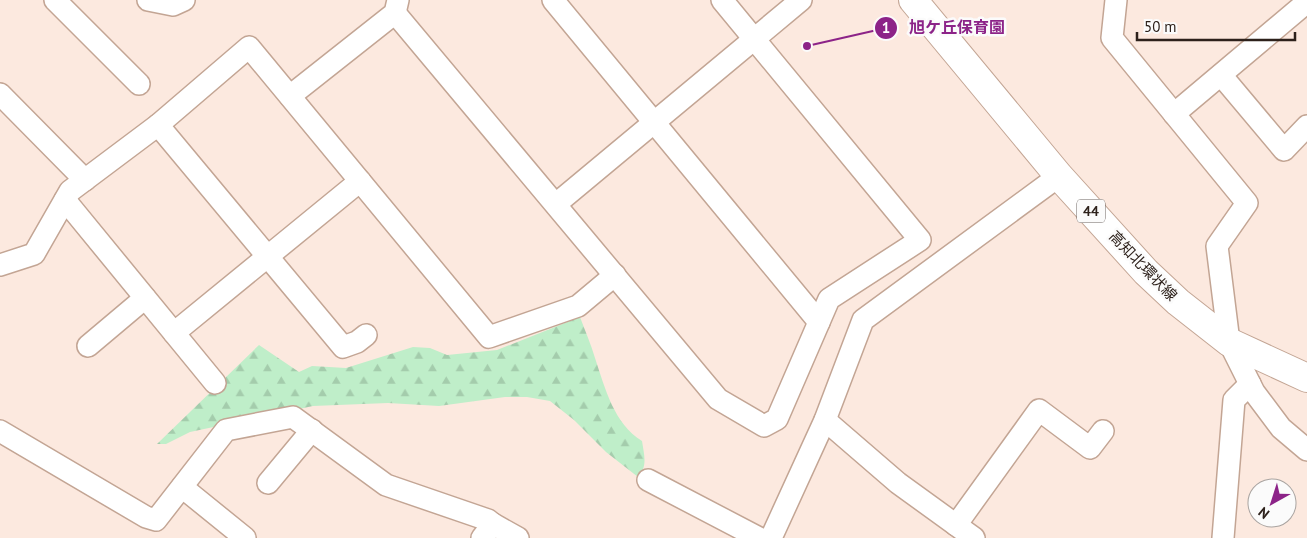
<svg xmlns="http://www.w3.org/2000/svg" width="1307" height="538" viewBox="0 0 1307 538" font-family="'PT Sans','Noto Sans JP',sans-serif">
<defs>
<pattern id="forest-firs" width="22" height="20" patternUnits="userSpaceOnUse" patternTransform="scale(1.25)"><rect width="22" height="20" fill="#bfeec9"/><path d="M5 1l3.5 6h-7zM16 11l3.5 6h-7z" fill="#a4ccac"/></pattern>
</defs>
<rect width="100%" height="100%" fill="#fce9df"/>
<!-- forest -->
<path fill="url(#forest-firs)" d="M580,317C585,331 591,344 595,358C605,388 614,424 642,441C644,455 648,466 638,477L606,452L574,420L550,401L527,397H505L439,406L388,403L313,406L190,432L166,444H157L259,345L299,372L312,366L346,368L413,347L430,348L447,355L497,350Z"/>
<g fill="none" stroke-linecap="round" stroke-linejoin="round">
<!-- minor casing -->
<g stroke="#c3a594" stroke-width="24">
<g id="minor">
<path d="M55,0L139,84"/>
<path d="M148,0L173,5L184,0"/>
<path d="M553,0L819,322"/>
<path d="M1116,0L1112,38L1247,203L1217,246L1229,342L1254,392L1281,428L1307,450"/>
<path d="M395,13L718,399L764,426L777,419L829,299L920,240L722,0"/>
<path d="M1221,75L1284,150L1307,126"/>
<path d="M0,94L85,180"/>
<path d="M290,96L395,13L398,0"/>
<path d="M1174,114L1307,2"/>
<path d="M158,125L343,347L357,342L366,335"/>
<path d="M65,200L215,383"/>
<path d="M556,204L801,0"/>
<path d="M0,265L34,254L70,191L158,125L249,47L489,337L578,306L615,275"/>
<path d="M174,333L360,181"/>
<path d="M88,346L145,298"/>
<path d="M825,420L898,483L974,538"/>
<path d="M0,431L146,517L156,520L226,430L293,417L386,485L488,520L493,524"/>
<path d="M648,480L759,538"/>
<path d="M268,483L312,430"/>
<path d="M182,487L245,538"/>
<path d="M956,525L1039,410L1090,448L1103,431"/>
<path d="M482,538L493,524L518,538"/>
<path d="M771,538L825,420L863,320L1059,176"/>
<path d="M1223,538L1234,400L1250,384"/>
</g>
</g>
<!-- primary casing -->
<g stroke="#c3a594" stroke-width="30">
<path id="primary" d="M913,0L1059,176L1146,272L1178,302L1229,342L1307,378"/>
</g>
<!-- minor -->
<use href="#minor" stroke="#fff" stroke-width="21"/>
<!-- primary -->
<use href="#primary" stroke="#fff" stroke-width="28"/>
</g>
<g text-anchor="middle" stroke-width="5" stroke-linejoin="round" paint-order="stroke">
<!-- shield labels -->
<rect fill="#fbfbfb" stroke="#6b625e" stroke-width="1" x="1077" y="199.5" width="28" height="23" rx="4"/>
<g font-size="14" font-weight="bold" fill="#2d211b">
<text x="1091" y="216">44</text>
</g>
<!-- street labels -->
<g font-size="15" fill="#2d211b" stroke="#fbfbfb">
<text transform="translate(1143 266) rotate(46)" y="5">高知北環状線</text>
</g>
</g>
<!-- callouts -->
<path fill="none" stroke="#8c2388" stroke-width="2" d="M807 46L886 28"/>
<g fill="#8c2388" stroke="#fbfbfb" stroke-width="2">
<circle cx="807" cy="46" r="5"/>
<circle cx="886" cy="28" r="12"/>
</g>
<g font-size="15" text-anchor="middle" font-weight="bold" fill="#fff">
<text x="886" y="33">1</text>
</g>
<g font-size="16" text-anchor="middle" font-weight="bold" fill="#8c2388" stroke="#fbfbfb" stroke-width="5" stroke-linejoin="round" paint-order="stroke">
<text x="957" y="33">旭ケ丘保育園</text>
</g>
<!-- north arrow -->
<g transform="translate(1272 503) rotate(219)"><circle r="24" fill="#fbfbfb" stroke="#a9a4a1"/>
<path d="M0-4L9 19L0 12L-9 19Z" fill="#8c2388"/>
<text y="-8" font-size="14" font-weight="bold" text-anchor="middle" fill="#2d211b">N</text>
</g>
<!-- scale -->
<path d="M1137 32v8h158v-8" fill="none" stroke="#2d211b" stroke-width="2.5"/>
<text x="1144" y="32" font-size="15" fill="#2d211b" stroke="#fbfbfb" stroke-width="4" paint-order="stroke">50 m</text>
</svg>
